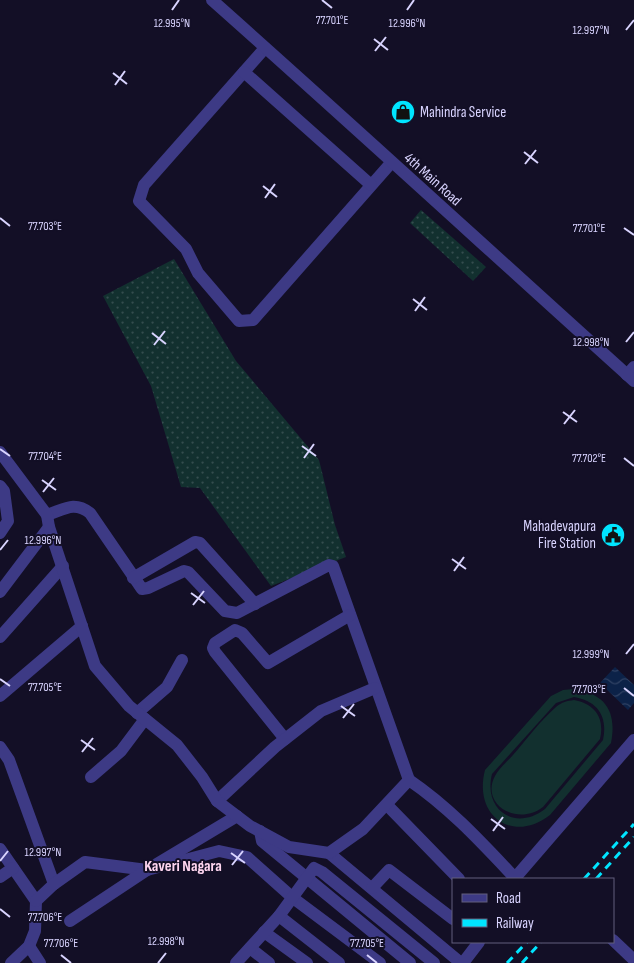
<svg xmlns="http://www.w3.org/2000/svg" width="634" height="963" viewBox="0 0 634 963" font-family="'Sofia Sans Condensed',sans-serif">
<defs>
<pattern id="grass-dots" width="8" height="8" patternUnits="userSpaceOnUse" patternTransform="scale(1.25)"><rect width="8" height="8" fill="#12302f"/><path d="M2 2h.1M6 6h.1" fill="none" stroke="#344d4e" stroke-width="1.8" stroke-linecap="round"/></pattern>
<pattern id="water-waves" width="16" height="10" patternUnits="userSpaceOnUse" patternTransform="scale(1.25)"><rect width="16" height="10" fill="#0c2248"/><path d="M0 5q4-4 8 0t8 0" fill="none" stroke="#2f4163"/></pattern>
</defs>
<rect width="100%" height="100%" fill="#130f26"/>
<!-- grass -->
<g fill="url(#grass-dots)">
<path d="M421,210L486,267L473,281L410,223Z"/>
<path d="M174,259L236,361L319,460L335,525L346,557L271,586L200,488L181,487L151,386L103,296Z"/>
</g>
<!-- park -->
<g fill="#12302f" fill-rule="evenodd">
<path d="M574,689C606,694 617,712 611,743L550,815C513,844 473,816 485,770L551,696L563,690ZM574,697C598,701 608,717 603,740L545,809C515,832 483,810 492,774L556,703Z"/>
<path d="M574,700C595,704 605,718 600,739L543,807C517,827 480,804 495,776C499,768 507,762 513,755C527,739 540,721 556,707C562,702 567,701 574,700Z"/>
</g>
<!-- water -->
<path fill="url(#water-waves)" d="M615,667L634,685V703L628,710L600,683Z"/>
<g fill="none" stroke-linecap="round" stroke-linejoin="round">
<!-- minor -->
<g stroke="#3d3a85" stroke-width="12">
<path d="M265,48L144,185L139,201L186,249L198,273L239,321L253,320L391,163"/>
<path d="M244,72L371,185"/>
<path d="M627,375L634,367"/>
<path d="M0,486L4,491L8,521L0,533"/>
<path d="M47,515C65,509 74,501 90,513L142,589L148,588L184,571L188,572L225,611L237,613L329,565L333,566L409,780"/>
<path d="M133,578L195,542L200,543L255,604"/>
<path d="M0,592L49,527"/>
<path d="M0,637L63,566"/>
<path d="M0,696L82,626"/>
<path d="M137,713L167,687L182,660"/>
<path d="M285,739L215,652L213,648L215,643L235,630L242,633L268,663L350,615"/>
<path d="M0,747L9,760L54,884"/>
<path d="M91,777L121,751L145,719"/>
<path d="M217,801L275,747L321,711L375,688"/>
<path d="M387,805L459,879"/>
<path d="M260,831L262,841L410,963"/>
<path d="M0,849L36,901L35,931L29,946L11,963"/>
<path d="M329,853L461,963"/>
<path d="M0,877L13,868"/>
<path d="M372,888L389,870L453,919"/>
<path d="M36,901L54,884L85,862L147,870L219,851L247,857L293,898L380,963"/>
<path d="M279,916L339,963"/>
<path d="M70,921L147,870L237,816"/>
<path d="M264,932L307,963"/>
<path d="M613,940L634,960"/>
<path d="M29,946L40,963"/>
<path d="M250,948L269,963"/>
<path d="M236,963L279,916L314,868L322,872L434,963"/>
<path d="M463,963L479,942"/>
</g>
<!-- tertiary -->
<g stroke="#3d3a85" stroke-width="12">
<path d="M212,0C354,126 493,254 634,381"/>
<path d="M0,452L47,515L49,527L95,666L129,706L177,745L202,777L217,801L250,826L289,847L329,853L363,829L409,780C450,808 481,842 515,878L634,740"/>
</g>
<!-- rail -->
<g stroke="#00e5ff" stroke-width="3" stroke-dasharray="8 6" stroke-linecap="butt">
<path d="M584,879L634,824"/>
<path d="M596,879L634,837"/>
<path d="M507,963L527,942"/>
<path d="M522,963L541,942"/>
</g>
</g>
<!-- ticks -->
<path fill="none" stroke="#d9d4ff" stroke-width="2" d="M322,0L332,8M172,10L179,0M407,10L414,0M626,30L634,20M374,39L388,50M375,51L386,37M113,73L127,84M115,85L125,71M524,152L538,163M525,164L536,150M263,186L277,197M265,198L275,184M0,218L10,226M624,228L634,235M413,299L427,310M415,311L425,297M152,333L166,344M626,342L634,332M154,345L165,331M563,412L577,422M564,424L575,410M302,446L316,456M0,449L10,456M304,458L314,444M624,458L634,466M42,480L56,490M43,492L54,478M0,550L8,540M452,559L466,569M454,571L464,557M191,593L205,603M193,605L204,591M626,654L634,644M0,679L10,686M624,688L634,696M341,706L355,716M343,718L354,704M81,740L95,750M82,752L93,738M491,819L505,829M493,831L503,817M231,853L245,863M0,861L8,851M232,865L243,851M0,909L10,917M61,955L71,963M367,955L377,963M158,963L166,953"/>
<!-- icons -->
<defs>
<g id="shop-disc" transform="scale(1.25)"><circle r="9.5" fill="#00e5ff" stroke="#130f26"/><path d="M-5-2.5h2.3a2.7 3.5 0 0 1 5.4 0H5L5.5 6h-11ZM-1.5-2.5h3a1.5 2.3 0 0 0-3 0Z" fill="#111"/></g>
<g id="civic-disc" transform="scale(1.25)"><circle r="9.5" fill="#00e5ff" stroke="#130f26"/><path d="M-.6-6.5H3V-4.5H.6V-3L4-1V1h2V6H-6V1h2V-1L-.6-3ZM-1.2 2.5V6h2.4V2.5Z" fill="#111"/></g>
</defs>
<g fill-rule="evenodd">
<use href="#shop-disc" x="403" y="112"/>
<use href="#civic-disc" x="613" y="535"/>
</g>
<g text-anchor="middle" stroke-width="4" stroke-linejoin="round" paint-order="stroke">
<!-- poi labels -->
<g font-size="15" fill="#d9d4ff" stroke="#130f26" text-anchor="start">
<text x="420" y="117">Mahindra Service</text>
<text x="596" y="531" text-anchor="end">Mahadevapura<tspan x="596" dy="17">Fire Station</tspan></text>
</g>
<!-- street labels -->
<g font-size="15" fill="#d9d4ff" stroke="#130f26">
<text transform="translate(433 179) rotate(42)" y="5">4th Main Road</text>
</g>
<!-- neighbourhood labels -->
<g font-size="16" font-weight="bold" fill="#ffd6f0" stroke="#130f26">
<text x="183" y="871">Kaveri Nagara</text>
</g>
</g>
<g font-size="12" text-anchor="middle" fill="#d9d4ff" stroke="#130f26" stroke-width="4" stroke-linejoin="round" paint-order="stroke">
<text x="332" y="24">77.701°E</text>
<text x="172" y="27">12.995°N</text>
<text x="407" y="27">12.996°N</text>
<text x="591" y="34">12.997°N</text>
<text x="45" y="230">77.703°E</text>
<text x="589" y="232">77.701°E</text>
<text x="591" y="346">12.998°N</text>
<text x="45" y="460">77.704°E</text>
<text x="589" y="462">77.702°E</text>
<text x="43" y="544">12.996°N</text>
<text x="591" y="658">12.999°N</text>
<text x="45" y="691">77.705°E</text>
<text x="589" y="693">77.703°E</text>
<text x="43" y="856">12.997°N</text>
<text x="45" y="921">77.706°E</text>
<text x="166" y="945">12.998°N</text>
<text x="61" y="947">77.706°E</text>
<text x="367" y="947">77.705°E</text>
</g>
<!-- legend -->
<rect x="452" y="878" width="162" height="65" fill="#130f26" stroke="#625e7d"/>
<rect x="462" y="894" width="25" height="8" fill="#3d3a85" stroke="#625e7d"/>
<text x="496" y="903" font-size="15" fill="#d9d4ff">Road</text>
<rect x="462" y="919" width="25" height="8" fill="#00e5ff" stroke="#625e7d"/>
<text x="496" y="928" font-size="15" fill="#d9d4ff">Railway</text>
</svg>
